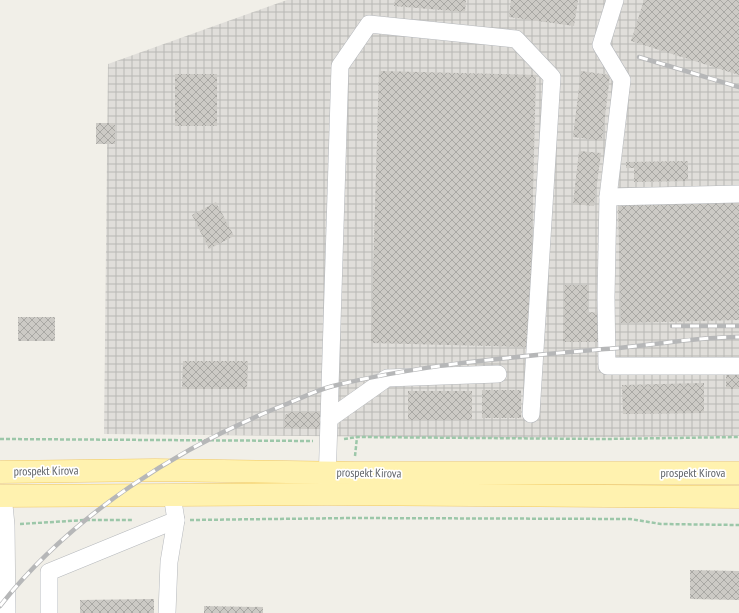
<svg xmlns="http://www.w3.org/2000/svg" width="739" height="613" viewBox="0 0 739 613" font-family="'PT Sans Narrow',sans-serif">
<defs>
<pattern id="industrial-grid" width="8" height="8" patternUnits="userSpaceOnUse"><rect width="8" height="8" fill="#e0deda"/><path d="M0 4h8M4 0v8" fill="none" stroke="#b9b8b5"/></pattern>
<pattern id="building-cross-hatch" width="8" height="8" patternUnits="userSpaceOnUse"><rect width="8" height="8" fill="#cccac5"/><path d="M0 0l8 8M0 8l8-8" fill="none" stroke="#a9a8a4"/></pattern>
</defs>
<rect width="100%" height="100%" fill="#f1efe8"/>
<!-- industrial -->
<path fill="url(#industrial-grid)" d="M287,0H739V436L511,438L104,434L108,64Z"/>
<!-- building -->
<g fill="url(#building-cross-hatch)">
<path d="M395,0H466L465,12L394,6Z"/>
<path d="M511,0H578L574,26L509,17Z"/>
<path d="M644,0H739V75L631,41Z"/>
<path d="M379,71L536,75L529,347L371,343Z"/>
<path d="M581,71L610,75L602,141L573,137Z"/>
<rect x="175" y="74" width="42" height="52"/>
<rect x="96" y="123" width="19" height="21"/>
<path d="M579,151L601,153L594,206L573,204Z"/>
<path d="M688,161V181L634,182V168H626V162Z"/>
<path d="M739,200V320L621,323L618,203Z"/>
<path d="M216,202L234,236L209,249L192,215Z"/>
<path d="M564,285H589L588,312L604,313L603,342H563Z"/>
<rect x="18" y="317" width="37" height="24"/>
<path d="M183,361H248L247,389H182Z"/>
<path d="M739,361V389H726V362Z"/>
<path d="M704,383V413L623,414L622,385Z"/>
<rect x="482" y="390" width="39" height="28"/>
<rect x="408" y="391" width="64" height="29"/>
<path d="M291,412H321V429L284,428L285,415Z"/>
<path d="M690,570L739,571V600L690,599Z"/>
<path d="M154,599V613H80V600Z"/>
<path d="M204,606L263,607V613H204Z"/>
</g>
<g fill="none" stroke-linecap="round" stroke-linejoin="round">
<!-- minor casing -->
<g stroke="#b5b8bc" stroke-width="18">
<g id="minor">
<path d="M615,0L601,45L622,80L608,197L606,297L607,366H739"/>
<path d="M608,197L739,194"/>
<path d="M329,419L387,378L498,374"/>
<path d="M327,484L340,66L369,24L516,39L552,77L531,414"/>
<path d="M3,495L6,525L7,613"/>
<path d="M49,613V572L176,520L172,495"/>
<path d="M167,613L169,562L176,520"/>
</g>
</g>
<!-- major casing -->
<g stroke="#f2c960" stroke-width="23">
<g id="major">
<path d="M0,472L155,470L354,473H739"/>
<path d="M0,496L327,494L739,497"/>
</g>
</g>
<!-- path -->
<g stroke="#9cc7a9" stroke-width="2.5" stroke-dasharray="4 2" stroke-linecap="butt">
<path d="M0,439L313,441"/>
<path d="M344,439L357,437L605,439L739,437"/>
<path d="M355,456L357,437"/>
<path d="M190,520L353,518L630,519L661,524L739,525"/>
<path d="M20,524L84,520H133"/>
</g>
<!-- minor -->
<use href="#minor" stroke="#fff" stroke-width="17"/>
<!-- major -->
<use href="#major" stroke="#fff2af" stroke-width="22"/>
<!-- rail casing -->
<g stroke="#b6b7b8" stroke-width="4.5">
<g id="rail">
<path d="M639,57L739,87"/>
<path d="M672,326H739"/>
<path d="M0,606C71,516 178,447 284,405C300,399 316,390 333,386C422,364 514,357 605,349C650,346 694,337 739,337"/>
</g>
</g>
<!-- rail -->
<use href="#rail" stroke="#fff" stroke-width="3" stroke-dasharray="9" stroke-linecap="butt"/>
</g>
<g text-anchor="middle" stroke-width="3.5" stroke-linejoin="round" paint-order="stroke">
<!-- street labels -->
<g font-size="12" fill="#5f6368" stroke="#fff">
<text transform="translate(46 471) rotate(-1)" y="4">prospekt Kirova</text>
<text transform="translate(369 473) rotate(1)" y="4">prospekt Kirova</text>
<text x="693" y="477">prospekt Kirova</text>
</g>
</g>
</svg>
